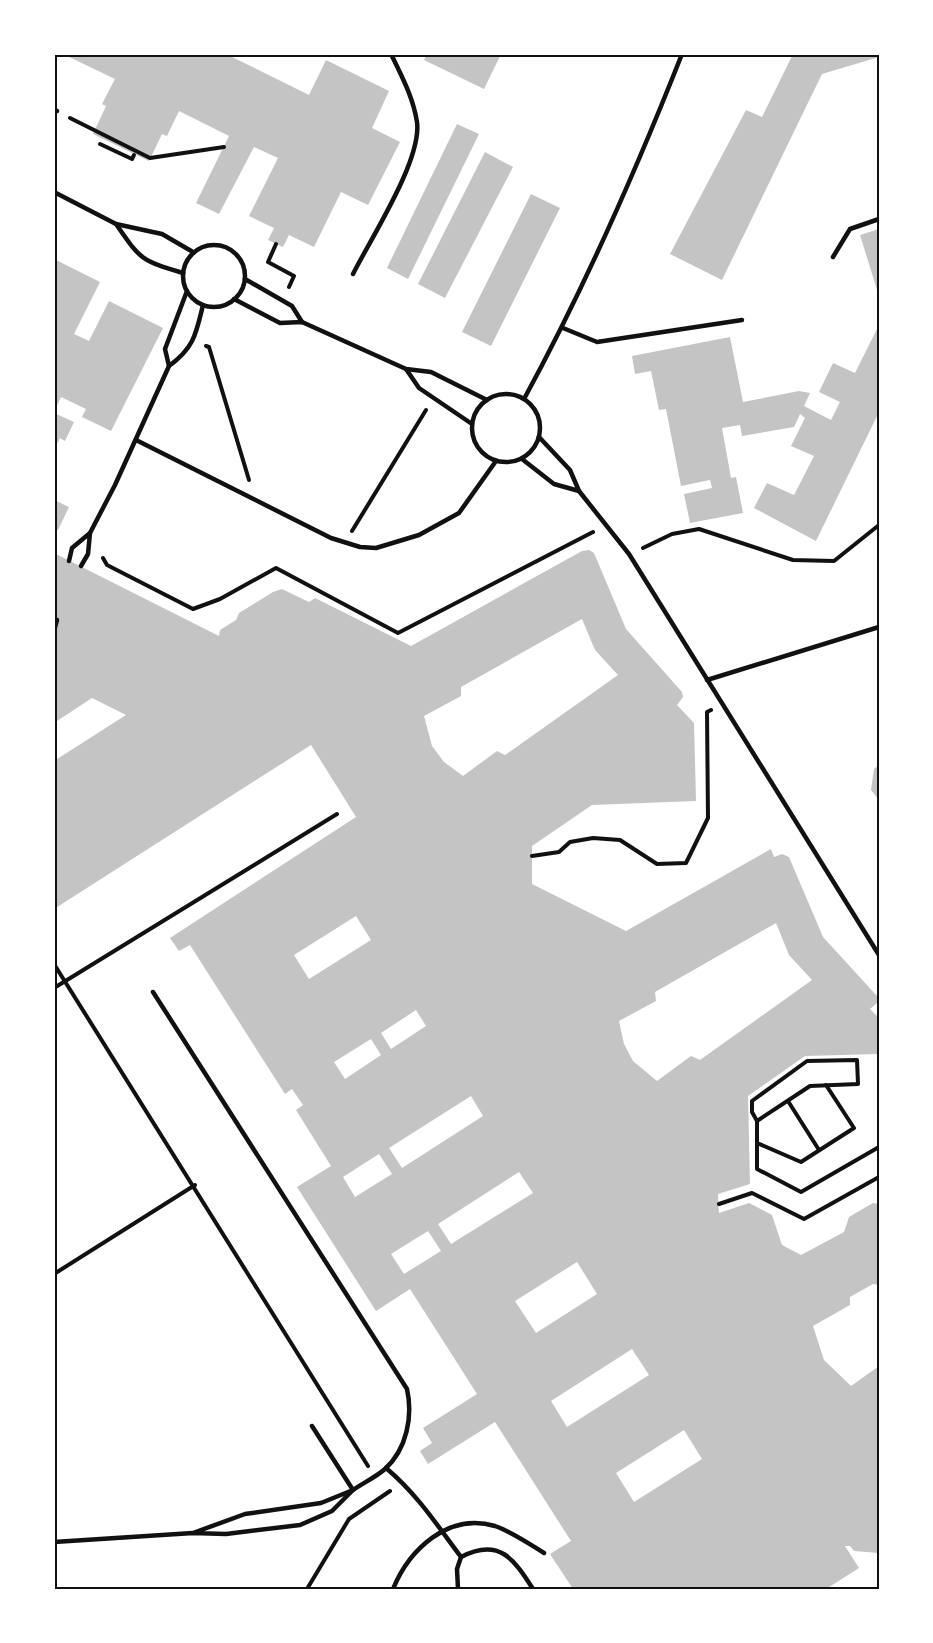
<svg xmlns="http://www.w3.org/2000/svg" width="933" height="1643" viewBox="0 0 933 1643" font-family="'Space Grotesk',sans-serif">
<rect width="100%" height="100%" fill="#fff"/>
<!-- building -->
<g fill="#c4c4c4" fill-rule="evenodd">
<path d="M63,54H226L309,95L326,60L389,91L372,128L400,142L368,205L341,192L314,247L289,235L283,247L268,240L274,228L249,216L278,158L254,147L219,214L196,203L229,136L179,111L167,136L162,134L149,161L93,134L106,106L102,104L115,79Z"/>
<path d="M427,54H501L484,89L424,60Z"/>
<path d="M793,54H879V57L822,74L722,280L670,254L746,110L762,117Z"/>
<path d="M457,124L479,134L408,279L387,268Z"/>
<path d="M485,152L513,167L445,298L418,284Z"/>
<path d="M531,194L560,208L491,346L462,332Z"/>
<path d="M879,229V293H878L860,235Z"/>
<path d="M54,259L100,282L74,334L89,341L109,301L163,328L111,431L82,417L86,409L61,397L54,412Z"/>
<path d="M879,325V412L816,541L754,508L767,483L794,495L814,456L791,446L805,418L800,414L794,427L742,436L740,425L722,428L731,478L736,477L743,513L690,523L684,494L712,488L710,480L681,486L666,409L659,410L651,371L635,374L632,356L730,337L743,402L799,391L810,393L804,406L831,420L840,402L819,392L833,363L855,373Z"/>
<path d="M54,413L74,422L65,441L60,438L54,450Z"/>
<path d="M54,500L69,507L58,530L54,528Z"/>
<path d="M589,550L594,553L626,629L682,692L683,697L677,705L694,723L696,801L592,805L532,846V884L626,931L771,849L774,857L782,854L789,857L823,937L877,996V1003L870,1009L878,1017L879,1054L805,1056L748,1096L750,1184L718,1194L719,1213L749,1203L772,1215L782,1245L801,1255L844,1232L849,1217L873,1203L879,1204V1285L873,1284L850,1297V1305L813,1326L824,1360L851,1386L879,1366V1553L854,1551L850,1546H845L859,1568L826,1589H573L550,1554L571,1541L495,1422L428,1464L420,1451L432,1443L423,1428L477,1394L410,1289L376,1311L297,1187L331,1166L296,1110L303,1105L292,1089L285,1094L190,945L179,951L170,938L356,817L311,745L54,909V761L126,715L92,698L54,723V553L219,636L220,630L236,620L239,613L273,592L282,589L309,602L315,598L411,646L582,551ZM582,619L595,650L618,675L505,755L497,751L463,776L444,762L432,746L424,716L461,696V687ZM356,916L371,940L309,979L294,955ZM776,923L789,955L812,980L700,1060L691,1056L657,1081L633,1061L624,1044L619,1021L656,1001L655,992ZM416,1010L426,1026L391,1049L381,1033ZM371,1039L381,1055L345,1079L334,1062ZM471,1096L483,1116L402,1168L389,1148ZM379,1154L392,1174L355,1197L343,1177ZM519,1172L533,1193L451,1244L438,1224ZM428,1231L441,1251L404,1274L391,1254ZM577,1262L597,1294L536,1333L515,1301ZM632,1349L649,1375L567,1427L551,1401ZM684,1430L702,1459L634,1502L616,1473Z"/>
<path d="M879,765V800L871,790L874,769Z"/>
</g>
<g fill="none" stroke-linecap="round" stroke-linejoin="round">
<!-- path -->
<g stroke="#111" stroke-width="4">
<path d="M70,118L150,158L224,147"/>
<path d="M100,144L132,159L134,155"/>
<path d="M276,244L268,262L294,276L289,287"/>
<path d="M206,346L209,347L249,480"/>
<path d="M352,531L426,410"/>
<path d="M643,548L672,534L699,529L793,560L834,561L879,525"/>
<path d="M103,558L107,565L193,609L220,599L276,568L398,633L593,532"/>
<path d="M532,856L559,852L570,842L593,838L620,840L657,864L686,863L708,818L707,712L711,710"/>
<path d="M54,964L368,1466"/>
<path d="M54,988L337,814"/>
<path d="M788,1101L819,1150"/>
<path d="M757,1121L810,1086L858,1084L857,1060L807,1061L752,1101V1112L757,1121V1169L801,1192L879,1147"/>
<path d="M757,1143L801,1162L854,1128L826,1085"/>
<path d="M719,1204L752,1193L804,1219L879,1177"/>
<path d="M54,1274L195,1185"/>
<path d="M307,1589L349,1519L390,1491"/>
</g>
<!-- service -->
<g stroke="#111" stroke-width="4.5">
<path d="M54,110L57,111"/>
<path d="M54,192L116,224L162,234L193,252"/>
<path d="M116,224C141,260 140,260 183,273"/>
<circle cx="214" cy="276" r="31"/>
<path d="M833,257L850,229L879,219"/>
<path d="M353,274C371,238 422,160 417,122C413,97 402,77 391,54"/>
<path d="M245,279L292,306L302,322"/>
<path d="M234,299L280,323L302,322L406,369L431,372L487,400"/>
<path d="M563,328L597,342L742,320"/>
<path d="M169,366L165,349L187,291"/>
<path d="M406,369L419,388L472,424"/>
<circle cx="506" cy="428" r="34"/>
<path d="M524,399C585,287 635,173 682,54"/>
<path d="M539,437L570,470L579,491L629,554L879,955"/>
<path d="M136,440L331,538L360,547L376,548L419,535L459,513L496,461"/>
<path d="M522,459L554,484L579,491"/>
<path d="M90,533L115,485L169,366C194,348 196,334 203,305"/>
<path d="M69,561L72,548L90,533L88,554L81,566"/>
<path d="M54,631L57,620"/>
<path d="M707,680L879,627"/>
<path d="M153,992L407,1389C413,1416 407,1449 385,1469C376,1477 363,1483 353,1490L312,1426"/>
<path d="M386,1468C417,1494 437,1525 461,1557"/>
<path d="M54,1542L193,1533L226,1534L300,1525L332,1511L353,1490L321,1503L245,1514L193,1533"/>
<path d="M393,1589C409,1550 448,1512 495,1526C512,1532 528,1543 544,1553"/>
<path d="M458,1589L457,1569L461,1557C499,1537 514,1559 533,1589"/>
</g>
</g>
<!-- border -->
<rect width="933" height="1643" fill="none" stroke="#ffffff" stroke-width="111"/>
<rect x="56" y="56" width="822" height="1532" fill="none" stroke="#111" stroke-width="2"/>
</svg>
